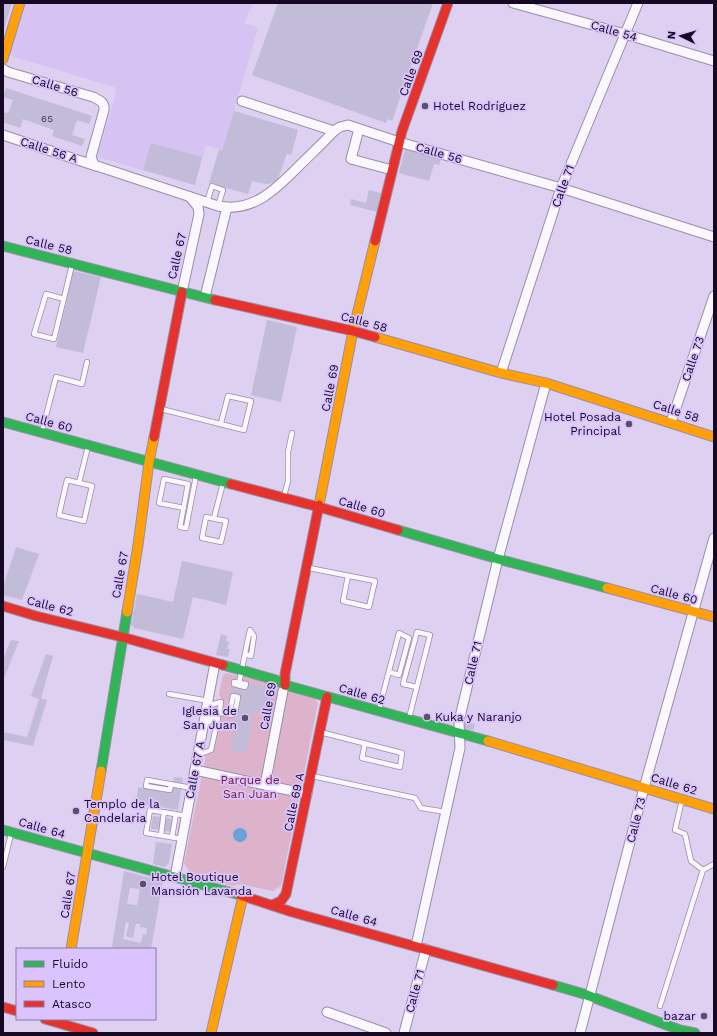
<svg xmlns="http://www.w3.org/2000/svg" width="717" height="1036" viewBox="0 0 717 1036" font-family="'Work Sans',sans-serif">
<rect width="100%" height="100%" fill="#ddd0f1"/>
<!-- built -->
<path fill="#d6c3f4" d="M24,3H253L244,23L258,28L234,111L298,130L291,155L287,154L278,179L272,183L267,184L252,181L248,194L209,183L219,149L206,145L195,185L97,157L116,93L114,87L11,56L8,51Z"/>
<!-- green -->
<path fill="#dcb3cb" d="M226,673L271,683L279,690L314,698L318,703L281,886L273,891L240,884L233,886L192,876L184,863L206,755L212,752L223,703L219,694L223,676Z"/>
<!-- water -->
<circle fill="#66a4da" cx="240" cy="835" r="7"/>
<!-- building -->
<g fill="#c2bcd8" fill-rule="evenodd">
<path d="M4,3H12L3,32V7Z"/>
<path d="M278,3H433L392,121L388,119L386,123L252,75Z"/>
<path d="M6,88L92,116L89,124L77,120L72,135L85,139L82,146L52,136L54,130L23,119L20,128L3,122V112L8,113L13,100L3,97Z"/>
<path d="M234,111L298,130L291,155L287,153L278,179L272,183L267,184L252,181L248,194L209,183L219,150L222,151Z"/>
<path d="M151,143L202,157L195,185L143,170Z"/>
<path d="M409,147L442,155L439,165L434,164L429,181L399,173L405,149Z"/>
<path d="M369,190L381,193L377,212L350,205L351,199L366,203Z"/>
<path d="M73,271L101,277L83,353L56,347Z"/>
<path d="M267,320L297,327L281,402L251,395Z"/>
<path d="M16,547L39,554L22,600L3,595V587Z"/>
<path d="M182,561L233,572L226,605L193,597L183,639L134,628L131,624L137,594L173,602Z"/>
<path d="M221,634L227,636L226,641L229,642L227,649H230L228,657L216,655Z"/>
<path d="M11,640L19,641L3,681V659Z"/>
<path d="M46,654L53,656L41,698L47,700L33,746L3,740V732L27,737L39,699L31,696Z"/>
<path d="M248,683L275,689L270,715L254,711L246,753L230,750L241,695L231,693L232,685L247,688Z"/>
<path d="M463,721L475,724L473,731L464,728L462,724Z"/>
<path d="M174,777L183,778L178,810L136,803L138,787L172,792Z"/>
<path d="M153,816L161,817L159,830L151,829Z"/>
<path d="M166,818L174,819L172,832L164,831Z"/>
<path d="M156,842L172,844L169,863L164,867L153,864Z"/>
<path d="M124,871L163,881L151,949H119L112,947ZM130,888L140,889L137,905L127,904ZM126,922L129,923L126,936L133,938L136,924H140V927L147,928L146,935L143,934L141,943L123,939Z"/>
</g>
<g fill="none" stroke-linecap="round" stroke-linejoin="round">
<!-- lane casing -->
<g stroke="#998ea9" stroke-width="6">
<g id="lane">
<path d="M207,202L212,186L223,190L218,206"/>
<path d="M64,299L46,294L34,334L54,339L72,265"/>
<path d="M161,409L244,430L251,401L228,396L221,423"/>
<path d="M42,431L56,377L82,384L87,362"/>
<path d="M67,480L92,486L84,521L59,515Z"/>
<path d="M79,483L88,446"/>
<path d="M284,496L288,481V452L292,433"/>
<path d="M184,508L159,503L164,479L188,484L180,527L186,528L196,476"/>
<path d="M206,517L226,521L221,542L202,538Z"/>
<path d="M214,518L223,483"/>
<path d="M309,568L375,581L369,607L343,601L348,576"/>
<path d="M234,682L246,684L245,687L234,684Z"/>
<path d="M239,683C243,665 246,647 250,630L254,636L251,656L245,654"/>
<path d="M169,694L209,701"/>
<path d="M233,696L238,697L235,713L230,712Z"/>
<path d="M379,709L399,633L409,638L399,675L389,672"/>
<path d="M206,714L220,709L221,702L207,706"/>
<path d="M409,718L430,635L417,632L403,684L417,687"/>
<path d="M205,719L221,713L232,715V713"/>
<path d="M320,732L402,753L400,767L362,758L365,743"/>
<path d="M198,755L211,750L218,718L204,724"/>
<path d="M312,776L415,798L421,808L446,812"/>
<path d="M171,784L170,790L146,786L147,780L192,788"/>
<path d="M161,835L164,812"/>
<path d="M172,837L176,814"/>
<path d="M182,839L146,833L150,810L187,816"/>
<path d="M3,867L11,834"/>
<path d="M703,870L714,864"/>
<path d="M660,1006L703,870L691,861L685,834L675,830L682,800"/>
</g>
</g>
<!-- street casing -->
<g stroke="#998ea9" stroke-width="11">
<g id="street">
<path d="M513,3L625,34L714,61"/>
<path d="M3,69L8,72L93,97C99,100 105,102 104,110L91,157L94,165L218,206C253,213 276,189 299,166C311,154 323,143 334,131L340,127L348,125L399,142L561,188L714,237"/>
<path d="M242,101L334,131"/>
<path d="M359,129L351,159L392,170"/>
<path d="M3,135L96,166"/>
<path d="M182,292L199,214L198,207L190,197"/>
<path d="M205,297L227,207"/>
<path d="M501,373L561,188L638,3"/>
<path d="M671,422L714,296"/>
<path d="M195,770L307,794"/>
<path d="M265,785L283,691"/>
<path d="M175,877L215,663"/>
<path d="M416,946L460,748L459,721L498,559L546,383"/>
<path d="M327,1012L386,1033"/>
<path d="M404,1033L426,949"/>
<path d="M580,1033L644,788L714,538"/>
</g>
</g>
<!-- fast casing -->
<g stroke="#998ea9" stroke-width="11">
<g id="fast">
<path d="M3,246L215,300"/>
<path d="M3,422L231,484"/>
<path d="M398,530L498,559L607,588"/>
<path d="M223,665L276,680L285,685L488,741"/>
<path d="M101,771L127,612"/>
<path d="M3,830L240,895"/>
<path d="M553,985L584,994L680,1030L695,1033"/>
</g>
</g>
<!-- slow casing -->
<g stroke="#998ea9" stroke-width="11">
<g id="slow">
<path d="M3,59L20,3"/>
<path d="M375,337L501,373L546,383L714,437"/>
<path d="M319,505L353,331L375,241"/>
<path d="M607,588L714,617"/>
<path d="M127,612L138,545L149,462L154,437"/>
<path d="M488,741L714,809"/>
<path d="M71,949L101,771"/>
<path d="M211,1033L243,896"/>
</g>
</g>
<!-- jam casing -->
<g stroke="#998ea9" stroke-width="11">
<g id="jam">
<path d="M375,241L402,131L448,3"/>
<path d="M215,300L353,331L375,337"/>
<path d="M154,437L182,292"/>
<path d="M231,484L319,507L398,530"/>
<path d="M3,606L36,616L122,637L223,665"/>
<path d="M285,685V674L319,505"/>
<path d="M240,895L292,912L553,985"/>
<path d="M272,905L281,901L286,894L327,697"/>
<path d="M3,1007L17,1011"/>
<path d="M45,1019L93,1033"/>
</g>
</g>
<!-- lane -->
<use href="#lane" stroke="#faf8fd" stroke-width="4.5"/>
<!-- street -->
<use href="#street" stroke="#faf8fd" stroke-width="9"/>
<!-- fast -->
<use href="#fast" stroke="#30b455" stroke-width="9"/>
<!-- slow -->
<use href="#slow" stroke="#ff9f0a" stroke-width="9"/>
<!-- jam -->
<use href="#jam" stroke="#e5322d" stroke-width="9"/>
</g>
<!-- markers -->
<g fill="#5b4f6b" stroke="#dac3fe" stroke-width="1.5">
<circle cx="425" cy="106" r="4"/>
<circle cx="629" cy="424" r="4"/>
<circle cx="427" cy="717" r="4"/>
<circle cx="245" cy="718" r="4"/>
<circle cx="76" cy="811" r="4"/>
<circle cx="143" cy="884" r="4"/>
<circle cx="704" cy="1016" r="4"/>
</g>
<g text-anchor="middle" stroke-width="3.5" stroke-linejoin="round" paint-order="stroke">
<!-- number labels -->
<g font-size="10" fill="#423852">
<text x="47" y="122">65</text>
</g>
<!-- street labels -->
<g font-size="12" fill="#150923" stroke="#dac3fe">
<text transform="translate(614 31) rotate(16)" y="4">Calle 54</text>
<text transform="translate(411 73) rotate(-70)" y="4">Calle 69</text>
<text transform="translate(55 86) rotate(17)" y="4">Calle 56</text>
<text transform="translate(49 150) rotate(18)" y="4">Calle 56 A</text>
<text transform="translate(439 153) rotate(16)" y="4">Calle 56</text>
<text transform="translate(563 186) rotate(-70)" y="4">Calle 71</text>
<text transform="translate(49 245) rotate(14)" y="4">Calle 58</text>
<text transform="translate(177 256) rotate(-77)" y="4">Calle 67</text>
<text transform="translate(364 322) rotate(15)" y="4">Calle 58</text>
<text transform="translate(693 359) rotate(-71)" y="4">Calle 73</text>
<text transform="translate(330 388) rotate(-79)" y="4">Calle 69</text>
<text transform="translate(676 411) rotate(18)" y="4">Calle 58</text>
<text transform="translate(49 422) rotate(15)" y="4">Calle 60</text>
<text transform="translate(362 507) rotate(16)" y="4">Calle 60</text>
<text transform="translate(120 575) rotate(-80)" y="4">Calle 67</text>
<text transform="translate(674 594) rotate(15)" y="4">Calle 60</text>
<text transform="translate(50 606) rotate(15)" y="4">Calle 62</text>
<text transform="translate(473 663) rotate(-77)" y="4">Calle 71</text>
<text transform="translate(362 694) rotate(16)" y="4">Calle 62</text>
<text transform="translate(268 706) rotate(-80)" y="4">Calle 69</text>
<text transform="translate(195 770) rotate(-79)" y="4">Calle 67 A</text>
<text transform="translate(674 784) rotate(17)" y="4">Calle 62</text>
<text transform="translate(294 802) rotate(-78)" y="4">Calle 69 A</text>
<text transform="translate(636 820) rotate(-76)" y="4">Calle 73</text>
<text transform="translate(42 828) rotate(16)" y="4">Calle 64</text>
<text transform="translate(68 895) rotate(-81)" y="4">Calle 67</text>
<text transform="translate(354 916) rotate(16)" y="4">Calle 64</text>
<text transform="translate(415 991) rotate(-75)" y="4">Calle 71</text>
</g>
<!-- poi labels -->
<g font-size="12" fill="#150923" stroke="#dac3fe" text-anchor="start">
<text x="433" y="110">Hotel Rodríguez</text>
<text x="621" y="421" text-anchor="end">Hotel Posada<tspan x="621" dy="14">Principal</tspan></text>
<text x="237" y="715" text-anchor="end">Iglesia de<tspan x="237" dy="14">San Juan</tspan></text>
<text x="435" y="721">Kuka y Naranjo</text>
<text x="84" y="808">Templo de la<tspan x="84" dy="14">Candelaria</tspan></text>
<text x="151" y="881">Hotel Boutique<tspan x="151" dy="14">Mansión Lavanda</tspan></text>
<text x="696" y="1020" text-anchor="end">bazar</text>
</g>
<!-- park labels -->
<g font-size="12" fill="#761c3e" stroke="#dac3fe">
<text x="250" y="784">Parque de<tspan x="250" dy="14">San Juan</tspan></text>
</g>
</g>
<!-- border -->
<rect width="717" height="1036" fill="none" stroke="#150923" stroke-width="8"/>
<!-- legend -->
<rect x="16" y="948" width="140" height="72" fill="#dac3fe" stroke="#8b79a6"/>
<rect x="24" y="961" width="20" height="6" fill="#30b455" stroke="#8b79a6"/>
<text x="52" y="968" font-size="12" fill="#150923">Fluido</text>
<rect x="24" y="981" width="20" height="6" fill="#ff9f0a" stroke="#8b79a6"/>
<text x="52" y="988" font-size="12" fill="#150923">Lento</text>
<rect x="24" y="1001" width="20" height="6" fill="#e5322d" stroke="#8b79a6"/>
<text x="52" y="1008" font-size="12" fill="#150923">Atasco</text>
<!-- north arrow -->
<g transform="translate(681 36) rotate(275)" stroke="#dac3fe" stroke-width="3" paint-order="stroke">
<path d="M0-3L7 15L0 10L-7 15Z" fill="#150923"/>
<text y="-6" font-size="11" font-weight="bold" text-anchor="middle" fill="#150923">N</text>
</g>
</svg>
